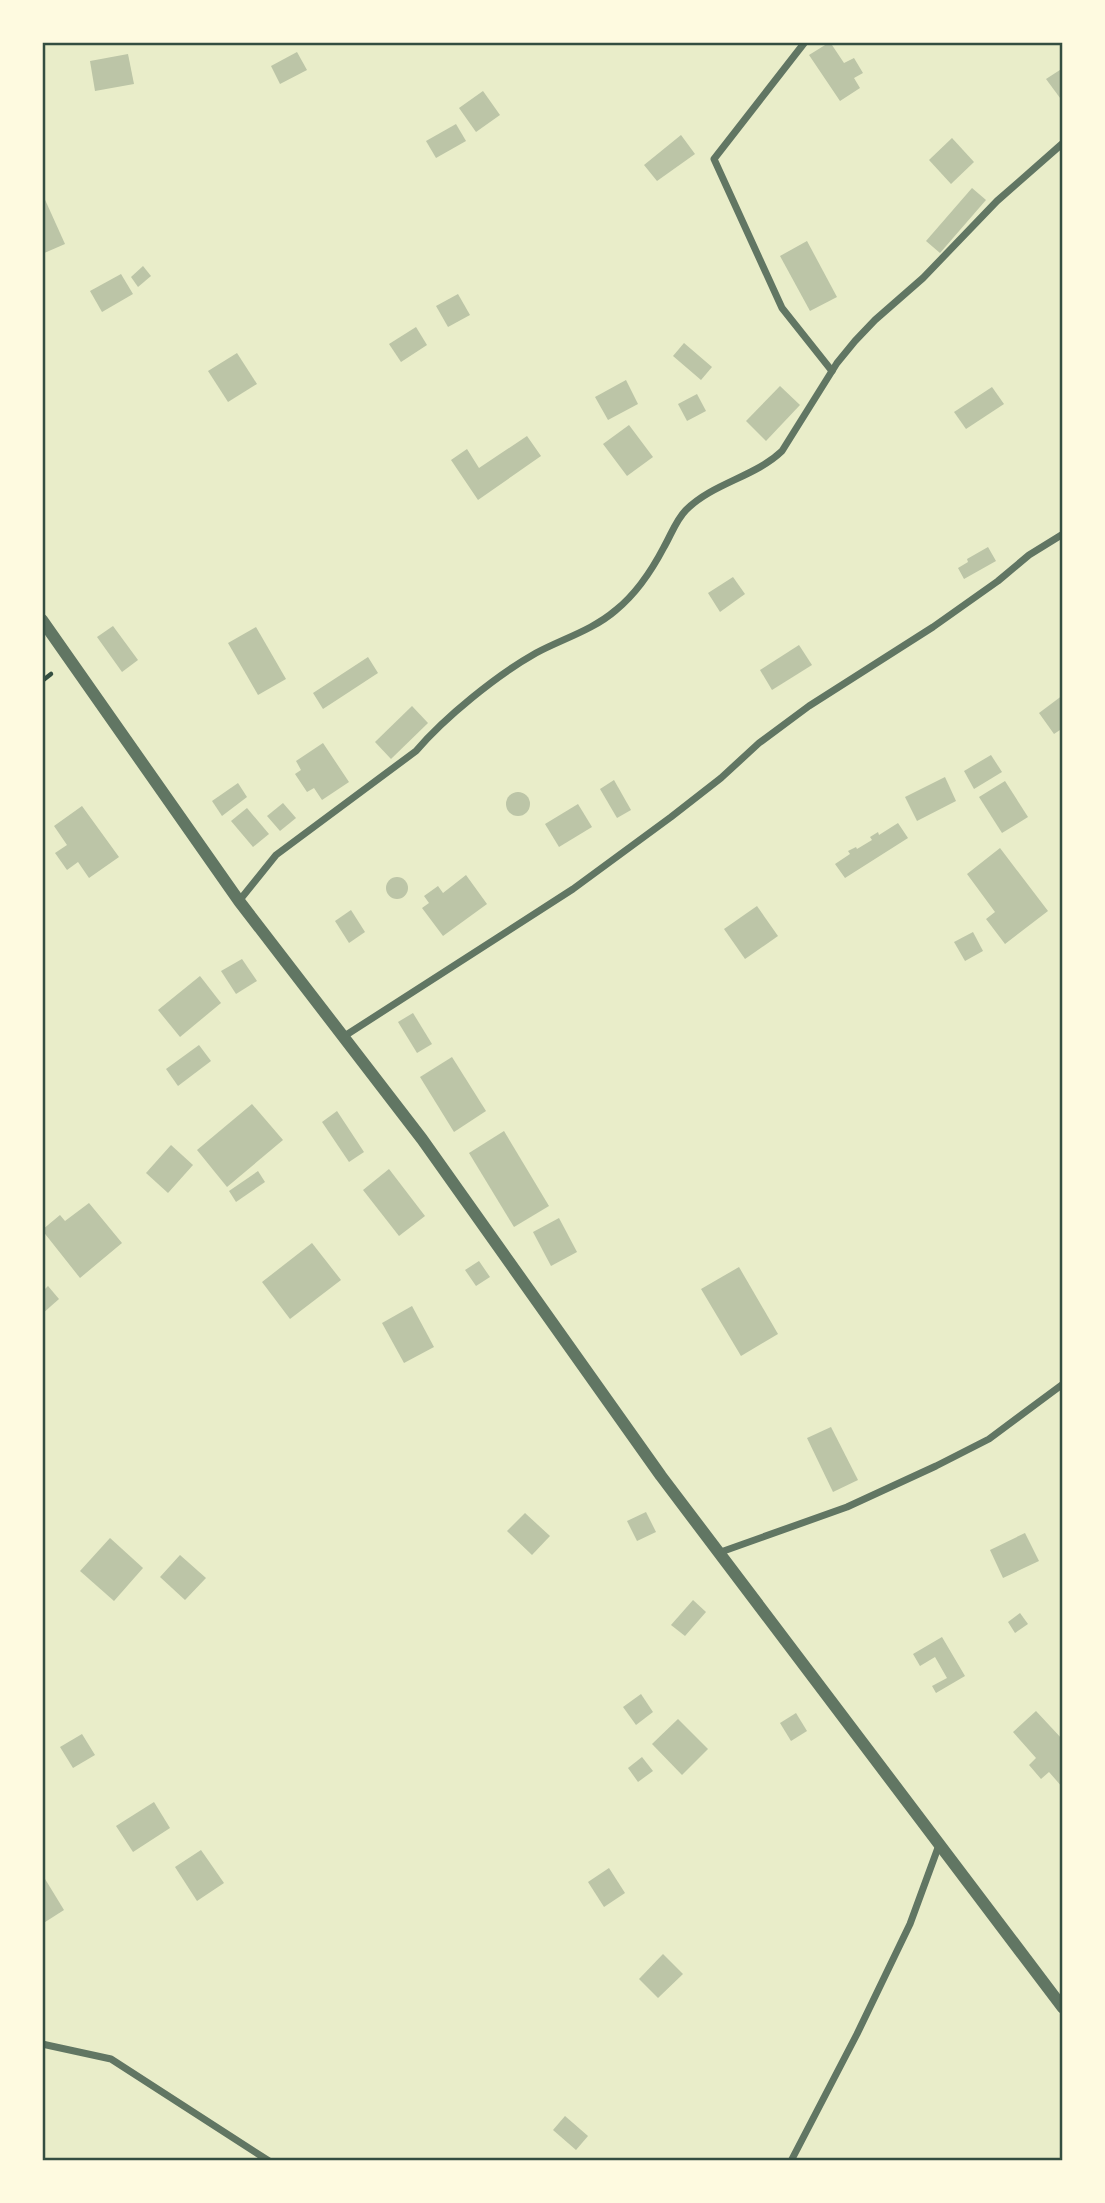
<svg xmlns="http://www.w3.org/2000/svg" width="1105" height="2203" viewBox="0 0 1105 2203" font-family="'PT Sans Narrow',sans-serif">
<rect width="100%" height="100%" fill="#e9edc9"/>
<!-- building -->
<g fill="#bcc5a7">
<path d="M830,42L844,63L854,58L863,73L854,78L860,88L840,101L809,55Z"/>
<path d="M297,52L307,70L280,84L271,66Z"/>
<path d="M128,54L134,84L95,91L90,61Z"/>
<path d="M1063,68V102L1046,79Z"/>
<path d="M483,91L500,115L476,132L459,108Z"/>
<path d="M456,124L466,141L436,158L426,141Z"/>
<path d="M681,135L695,154L657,181L644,165Z"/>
<path d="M952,138L974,162L951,184L929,160Z"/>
<path d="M972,188L986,200L940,253L926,241Z"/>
<path d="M42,193L65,244L42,254Z"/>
<path d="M807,241L837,297L810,311L780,256Z"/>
<path d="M143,266L151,276L138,287L131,277Z"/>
<path d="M121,274L133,294L102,312L90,291Z"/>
<path d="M458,294L470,315L448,327L436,306Z"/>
<path d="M416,327L427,345L401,362L389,344Z"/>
<path d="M684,343L712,367L701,380L673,356Z"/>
<path d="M237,353L257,384L228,402L208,371Z"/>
<path d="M626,380L638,404L608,420L595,397Z"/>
<path d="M780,386L800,405L766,441L746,421Z"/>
<path d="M992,387L1004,404L966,429L954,412Z"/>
<path d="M697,394L706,411L687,421L678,404Z"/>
<path d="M629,425L653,457L627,476L603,444Z"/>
<path d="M527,436L541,456L478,500L451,460L467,449L479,468Z"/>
<path d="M988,547L996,561L964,579L958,568L968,562L967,559Z"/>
<path d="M733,577L745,594L720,612L708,593Z"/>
<path d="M113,626L138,660L122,672L97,637Z"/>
<path d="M256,627L286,679L258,695L228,643Z"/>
<path d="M799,645L812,665L772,690L760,670Z"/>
<path d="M368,657L378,673L323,709L313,693Z"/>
<path d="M1063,695V728L1054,734L1039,713Z"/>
<path d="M412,706L428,723L391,759L375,742Z"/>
<path d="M323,743L349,782L322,800L314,788L307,792L295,774L301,770L296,761Z"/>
<path d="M991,755L1002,772L974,789L964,771Z"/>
<path d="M945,777L956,801L917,821L905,797Z"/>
<path d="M614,780L631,810L617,818L600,789Z"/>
<path d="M1005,781L1028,817L1002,833L979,797Z"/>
<path d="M238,783L247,797L222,816L212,801Z"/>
<circle cx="518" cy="804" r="12"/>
<path d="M283,803L296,818L280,831L267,816Z"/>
<path d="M578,804L592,827L559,847L545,824Z"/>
<path d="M82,806L119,857L89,878L78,862L67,870L55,853L67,845L54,826Z"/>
<path d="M247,808L269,834L253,847L231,821Z"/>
<path d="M898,823L908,838L845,878L835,864L850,854L848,851L856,847L857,849L872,840L870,837L878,832L879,835Z"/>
<path d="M1000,848L1048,911L1005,944L986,919L995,912L967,874Z"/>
<path d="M466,875L487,904L443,936L422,908L429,903L424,896L438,886L443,893Z"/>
<circle cx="397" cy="888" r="11"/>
<path d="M757,906L778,936L745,959L724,929Z"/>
<path d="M351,910L365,932L349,943L335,921Z"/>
<path d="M973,932L983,951L965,961L954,942Z"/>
<path d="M242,959L257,981L236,994L221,971Z"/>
<path d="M200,976L221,1003L180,1037L158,1010Z"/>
<path d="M413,1013L432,1044L417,1053L398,1022Z"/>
<path d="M199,1045L211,1061L178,1086L166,1069Z"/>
<path d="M452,1057L486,1111L454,1132L420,1077Z"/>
<path d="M252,1104L283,1140L227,1187L197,1150Z"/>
<path d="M337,1111L364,1152L349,1162L322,1122Z"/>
<path d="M504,1131L549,1206L514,1227L469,1153Z"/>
<path d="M171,1145L193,1165L168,1193L146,1173Z"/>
<path d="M389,1169L425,1216L399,1236L363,1190Z"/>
<path d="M258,1171L265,1182L236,1202L229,1191Z"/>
<path d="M89,1203L122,1243L80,1278L42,1230L60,1215L65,1221Z"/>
<path d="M559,1218L577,1252L551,1266L533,1232Z"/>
<path d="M312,1243L341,1280L290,1319L262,1282Z"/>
<path d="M479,1261L490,1277L476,1286L465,1270Z"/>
<path d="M739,1267L778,1334L741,1356L701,1289Z"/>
<path d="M48,1286L59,1299L42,1314V1292Z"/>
<path d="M412,1306L434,1347L404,1363L382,1323Z"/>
<path d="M831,1427L858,1480L833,1492L807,1438Z"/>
<path d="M646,1512L656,1532L637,1541L627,1521Z"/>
<path d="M525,1513L550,1536L532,1555L507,1531Z"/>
<path d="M1025,1533L1039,1561L1003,1578L990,1550Z"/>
<path d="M110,1538L143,1568L114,1601L80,1571Z"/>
<path d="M180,1555L206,1578L185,1600L160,1577Z"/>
<path d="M693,1600L706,1612L685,1636L671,1625Z"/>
<path d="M1020,1613L1028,1624L1015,1633L1008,1622Z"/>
<path d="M942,1637L965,1676L936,1693L932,1686L947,1678L935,1657L920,1666L913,1654Z"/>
<path d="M641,1694L653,1712L636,1725L623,1707Z"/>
<path d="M1036,1711L1063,1740V1788L1049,1772L1041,1779L1029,1765L1036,1758L1013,1732Z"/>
<path d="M796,1713L807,1731L791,1741L780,1723Z"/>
<path d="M678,1719L708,1749L682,1775L652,1744Z"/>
<path d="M82,1734L95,1755L73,1768L60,1747Z"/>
<path d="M642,1757L653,1771L638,1782L628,1768Z"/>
<path d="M154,1802L170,1828L133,1852L116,1826Z"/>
<path d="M201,1850L224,1883L197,1901L175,1867Z"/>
<path d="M609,1868L625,1893L604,1907L588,1882Z"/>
<path d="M42,1874L64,1910L42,1924Z"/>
<path d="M663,1954L683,1974L658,1998L639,1979Z"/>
<path d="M565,2116L588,2136L576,2150L553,2130Z"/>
</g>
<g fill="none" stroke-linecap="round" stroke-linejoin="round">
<!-- path -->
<path stroke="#344e41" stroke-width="4.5" d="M42,681L51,674"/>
<!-- minor -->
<g stroke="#617663" stroke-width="7">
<path d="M805,42L714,159L782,308L832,371"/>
<path d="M239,901L276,855L416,751C445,717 497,675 536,653C562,639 593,630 616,610C637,593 652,570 664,547C671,535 676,520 686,510C713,483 755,477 782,451L837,363L855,341L875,320L923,278L997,201L1063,143"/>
<path d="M343,1037L573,889L671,817L721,778L759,743L809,706L933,627L998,581L1029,555L1063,534"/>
<path d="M718,1553L847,1507L936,1466L989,1439L1063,1384"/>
<path d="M42,2044L111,2059L269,2161"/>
<path d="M791,2161L857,2034L910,1924L939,1845"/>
</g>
<!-- tertiary -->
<path stroke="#617663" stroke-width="12" d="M42,620L239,901L422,1139L661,1476L1063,2008"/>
</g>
<!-- border -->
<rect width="1105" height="2203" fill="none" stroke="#fefae0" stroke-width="88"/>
<rect x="44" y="44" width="1017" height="2115" fill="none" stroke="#344e41" stroke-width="2.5"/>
</svg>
